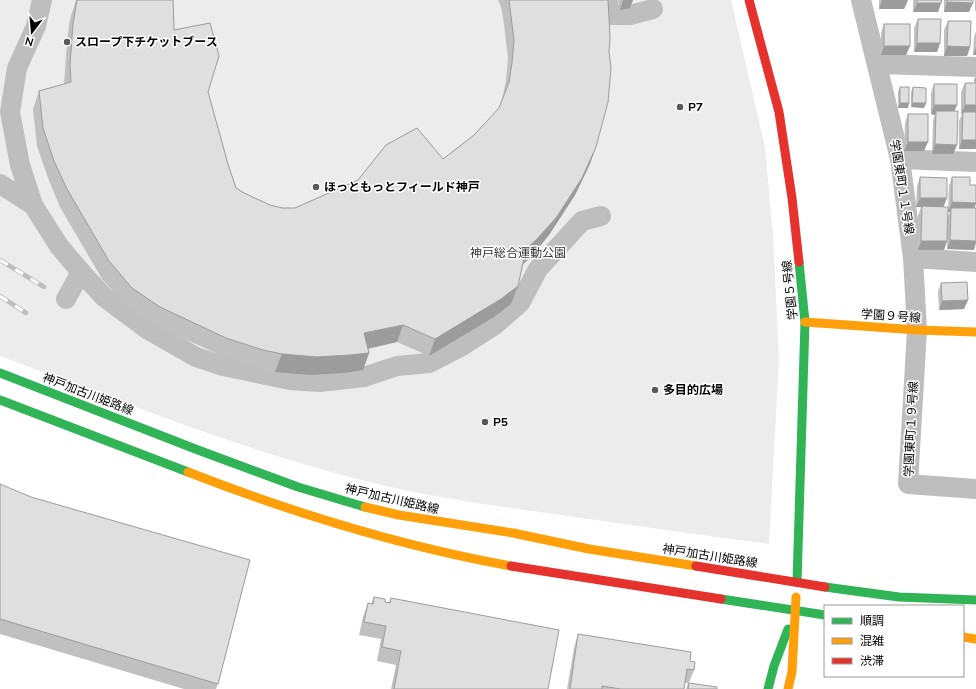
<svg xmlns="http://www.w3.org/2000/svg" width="976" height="689" viewBox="0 0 976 689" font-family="'Nunito Sans','Noto Sans JP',sans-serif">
<rect width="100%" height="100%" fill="#fff"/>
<!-- green -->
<path fill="#ececec" d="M0,0H731L765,147L773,235L779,360L769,544C692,534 616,523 540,512C489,505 439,498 390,487C256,456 128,404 0,356Z"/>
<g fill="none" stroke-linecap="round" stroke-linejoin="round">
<!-- street -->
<g stroke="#bebebe" stroke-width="20">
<path d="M42,0L36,26L17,68L10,112L20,165L33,205L59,246L81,272"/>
<path d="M607,0L611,15H630L653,9"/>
<path d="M861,0L900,159L913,258L917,330L908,484L976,489"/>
<path d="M877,64L976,67"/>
<path d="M900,159L976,162"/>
<path d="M0,184L33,205"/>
<path d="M913,258L976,262"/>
<path d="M66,299L81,272L104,297L147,329L196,357L223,366L290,380L320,382L364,377L397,366L429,363L462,346L496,324L520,303L538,269L582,221L601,216"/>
</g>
<!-- fast -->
<g stroke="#30b455" stroke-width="9">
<path d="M0,373L198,450L298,487L365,507"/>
<path d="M0,400L188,472"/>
<path d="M797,582L805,322L799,262"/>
<path d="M825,587L899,597L976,600"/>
<path d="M721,599L825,615"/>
<path d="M768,689L774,666L788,629"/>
</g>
<!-- slow -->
<g stroke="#ff9f0a" stroke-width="9">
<path d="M805,322L917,330L976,332"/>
<path d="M188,472C293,513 400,546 511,566"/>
<path d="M365,507L399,515L513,533L589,549L696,566"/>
<path d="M963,637L976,639"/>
<path d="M788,689L792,672L796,597"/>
</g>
<!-- jam -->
<g stroke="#e5322d" stroke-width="9">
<path d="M749,0L779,112L792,198L799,262"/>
<path d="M511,566L721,599"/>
<path d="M696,566L825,587"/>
</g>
<!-- rail casing -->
<g stroke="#bebebe" stroke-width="4.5">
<g id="rail">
<path d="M0,260L44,287"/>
<path d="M0,296L26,313"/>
</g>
</g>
<!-- rail -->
<use href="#rail" stroke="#fff" stroke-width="3" stroke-dasharray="9" stroke-linecap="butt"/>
</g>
<!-- wall -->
<g fill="#c0c0c0">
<path d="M76,0H173L174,30L208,92L228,164L236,188L244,193L270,205L282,208H295L443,159L474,135L499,109L502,99L506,81L508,58L503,17L501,7L498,0H608L590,164L575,195L549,235L530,258L523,264L518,286L511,304L494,317L429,356L397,342L368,349L369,353L363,370L344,373L310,375L275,372L256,367L220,355L154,325L126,306L102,279L60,207L48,178L37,146L33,109L39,91L64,84L67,42L70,19Z"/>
<path d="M618,0H633L630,8L620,10Z"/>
<path d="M879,0H908L904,9H879Z"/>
<path d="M913,0H942L938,12H913Z"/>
<path d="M944,0H973L969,12H944Z"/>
<rect x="975" y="0" width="1" height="11"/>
<path d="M918,19L940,43L937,52H914V28Z"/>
<path d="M948,21L970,47L967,56H944V30Z"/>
<path d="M884,24L910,46L906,55H881V33Z"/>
<path d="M976,31V55H973L974,37Z"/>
<path d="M975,78H976V149H959V121L962,114H961V92L965,83H974Z"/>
<path d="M934,84L954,111L957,145L953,154H932L933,120L935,115L931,114V93Z"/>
<path d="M900,87L908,108H898V92Z"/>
<path d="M913,87L926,103L924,108L911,107V92Z"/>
<path d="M908,114L924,151H904L905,123Z"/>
<path d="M920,177L944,207L948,216L950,212H948L949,186L952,177L970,185L975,208L974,250L947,249V241L944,250H918V216L921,207H916L917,186Z"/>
<path d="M941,283L968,300L964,309L939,310L938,292Z"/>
<path d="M0,484L218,684L216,689H184L0,634Z"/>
<path d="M374,597L385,602H389L391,598L548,689H391L396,665L377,661L381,639L359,635L363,617L368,603L371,604Z"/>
<path d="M578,634L690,661L694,670L689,683L717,689H686L688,683H685L684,689H567L574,648Z"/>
</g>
<!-- shaded-wall -->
<g fill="#9c9c9c">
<path d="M623,0H633L630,8L620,10Z"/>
<path d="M882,0H908L904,9H879Z"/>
<path d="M947,2L973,3L969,12H944Z"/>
<path d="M917,3H941L938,12H913Z"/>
<path d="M917,43H940L937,52H914Z"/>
<path d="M884,46H910L906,55H881Z"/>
<path d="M947,46L970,47L967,56H944Z"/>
<path d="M976,47V55H973Z"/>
<path d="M900,103H909L908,108H898Z"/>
<path d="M912,103H926L924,108L911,107Z"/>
<path d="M934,105H957L953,115L936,111L935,115L931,114Z"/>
<path d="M965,105H976V115L963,112L962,114H961Z"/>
<path d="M962,140H976V149H959Z"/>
<path d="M908,142H928L924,151H904Z"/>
<path d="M935,144L957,145L953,154H932Z"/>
<path d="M596,147L590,164L575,195L549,235L530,258L520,267L526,249Z"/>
<path d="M920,198H947L943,208L916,207Z"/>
<path d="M952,202L976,203V204L973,212L951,208L950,212H948Z"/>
<path d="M950,240L976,241V243L974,250L947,249Z"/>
<path d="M921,241H947L944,250H918Z"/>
<path d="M518,286L511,304L494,317L429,356L435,339Z"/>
<path d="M968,300L964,309L939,310L942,301Z"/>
<path d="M403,325L397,342L357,351L364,333Z"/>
<path d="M369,353L363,370L344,373L310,375L275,372L282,354Z"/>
</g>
<!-- building -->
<g fill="#dfdfdf" stroke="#9c9c9c">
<path d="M77,0H173L174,30L210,23L219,56L208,92L228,164L236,188L244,193L270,205L282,208H295L358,180L386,145L417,128L443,159L474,135L499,108L509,82L512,63L514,40L509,0H608L610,38L609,51L611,68L608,102L596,147L582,178L556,218L536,240L526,249L518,286L501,299L435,339L403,325L364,333L369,353L350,355L317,357L282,354L263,350L226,338L160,307L132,288L109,261L67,189L54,161L43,128L39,91L71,82L70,65L73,24Z"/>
<path d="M917,0H942L941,3H917Z"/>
<path d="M947,0H973V3L947,2Z"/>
<path d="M918,19H941L940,43H917Z"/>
<path d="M948,21H971L970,47L947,46Z"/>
<rect x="884" y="24" width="26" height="22"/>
<path d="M975,78H976V105H965V83H975Z"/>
<rect x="934" y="84" width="23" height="21"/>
<rect x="900" y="87" width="9" height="16"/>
<path d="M913,87L926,88V103H912Z"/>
<path d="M936,111H958L957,145L935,144Z"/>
<path d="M963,112H976V140H962Z"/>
<rect x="908" y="114" width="20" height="28"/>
<path d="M920,177L947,178V198H920Z"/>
<path d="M952,177H970V185H976V203L952,202Z"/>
<path d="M922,206L948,207L947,241H921Z"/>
<path d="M951,208H976V241L950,240Z"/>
<path d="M967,282L968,300L942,301L941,283Z"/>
<path d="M0,484L31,497L250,560L218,684L0,619Z"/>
<path d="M374,597L385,599V602L390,603L391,598L559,630L548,689H394L401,651L382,647L386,626L364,622L368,603L373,604Z"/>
<path d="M578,634L691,652L690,661L695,662L694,670L687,669L684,689H621L602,686V689H570Z"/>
<path d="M689,683L717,687V689H688Z"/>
</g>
<!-- markers -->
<g fill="#595959" stroke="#fff" stroke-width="1.5">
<circle cx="67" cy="42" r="4"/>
<circle cx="680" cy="107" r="4"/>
<circle cx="316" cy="187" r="4"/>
<circle cx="655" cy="390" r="4"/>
<circle cx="485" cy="422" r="4"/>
</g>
<g text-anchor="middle" stroke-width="3" stroke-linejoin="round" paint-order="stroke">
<!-- poi labels -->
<g font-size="12" font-weight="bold" fill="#000" stroke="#fff" text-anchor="start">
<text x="75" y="46">スロープ下チケットブース</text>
<text x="688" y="111">P7</text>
<text x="324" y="191">ほっともっとフィールド神戸</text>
<text x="663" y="394">多目的広場</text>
<text x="493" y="426">P5</text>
</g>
<!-- street labels -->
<g font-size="12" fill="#000" stroke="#fff">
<text transform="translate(902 187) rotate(81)" y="4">学園東町１１号線</text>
<text transform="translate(790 290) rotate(-96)" y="4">学園５号線</text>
<text transform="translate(891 316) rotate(4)" y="4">学園９号線</text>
<text transform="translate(88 394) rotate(21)" y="4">神戸加古川姫路線</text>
<text transform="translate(911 429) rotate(-87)" y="4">学園東町１９号線</text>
<text transform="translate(392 499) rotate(13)" y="4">神戸加古川姫路線</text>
<text transform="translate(710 556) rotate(9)" y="4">神戸加古川姫路線</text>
</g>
<!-- park labels -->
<g font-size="12" fill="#333" stroke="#fff">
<text x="518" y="257">神戸総合運動公園</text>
</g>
</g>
<!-- legend -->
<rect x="824" y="605" width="140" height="72" fill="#ffffff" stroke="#999999"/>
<rect x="832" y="618" width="20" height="6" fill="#30b455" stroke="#999999"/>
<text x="860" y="625" font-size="12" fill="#000000">順調</text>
<rect x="832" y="638" width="20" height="6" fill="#ff9f0a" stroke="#999999"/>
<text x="860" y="645" font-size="12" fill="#000000">混雑</text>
<rect x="832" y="658" width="20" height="6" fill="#e5322d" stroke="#999999"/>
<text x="860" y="665" font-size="12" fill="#000000">渋滞</text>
<!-- north arrow -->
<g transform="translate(32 32) rotate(196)" stroke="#ffffff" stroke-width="3" paint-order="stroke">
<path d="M0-3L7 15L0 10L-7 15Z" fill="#000000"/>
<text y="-6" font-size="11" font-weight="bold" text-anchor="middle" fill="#000000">N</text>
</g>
</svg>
